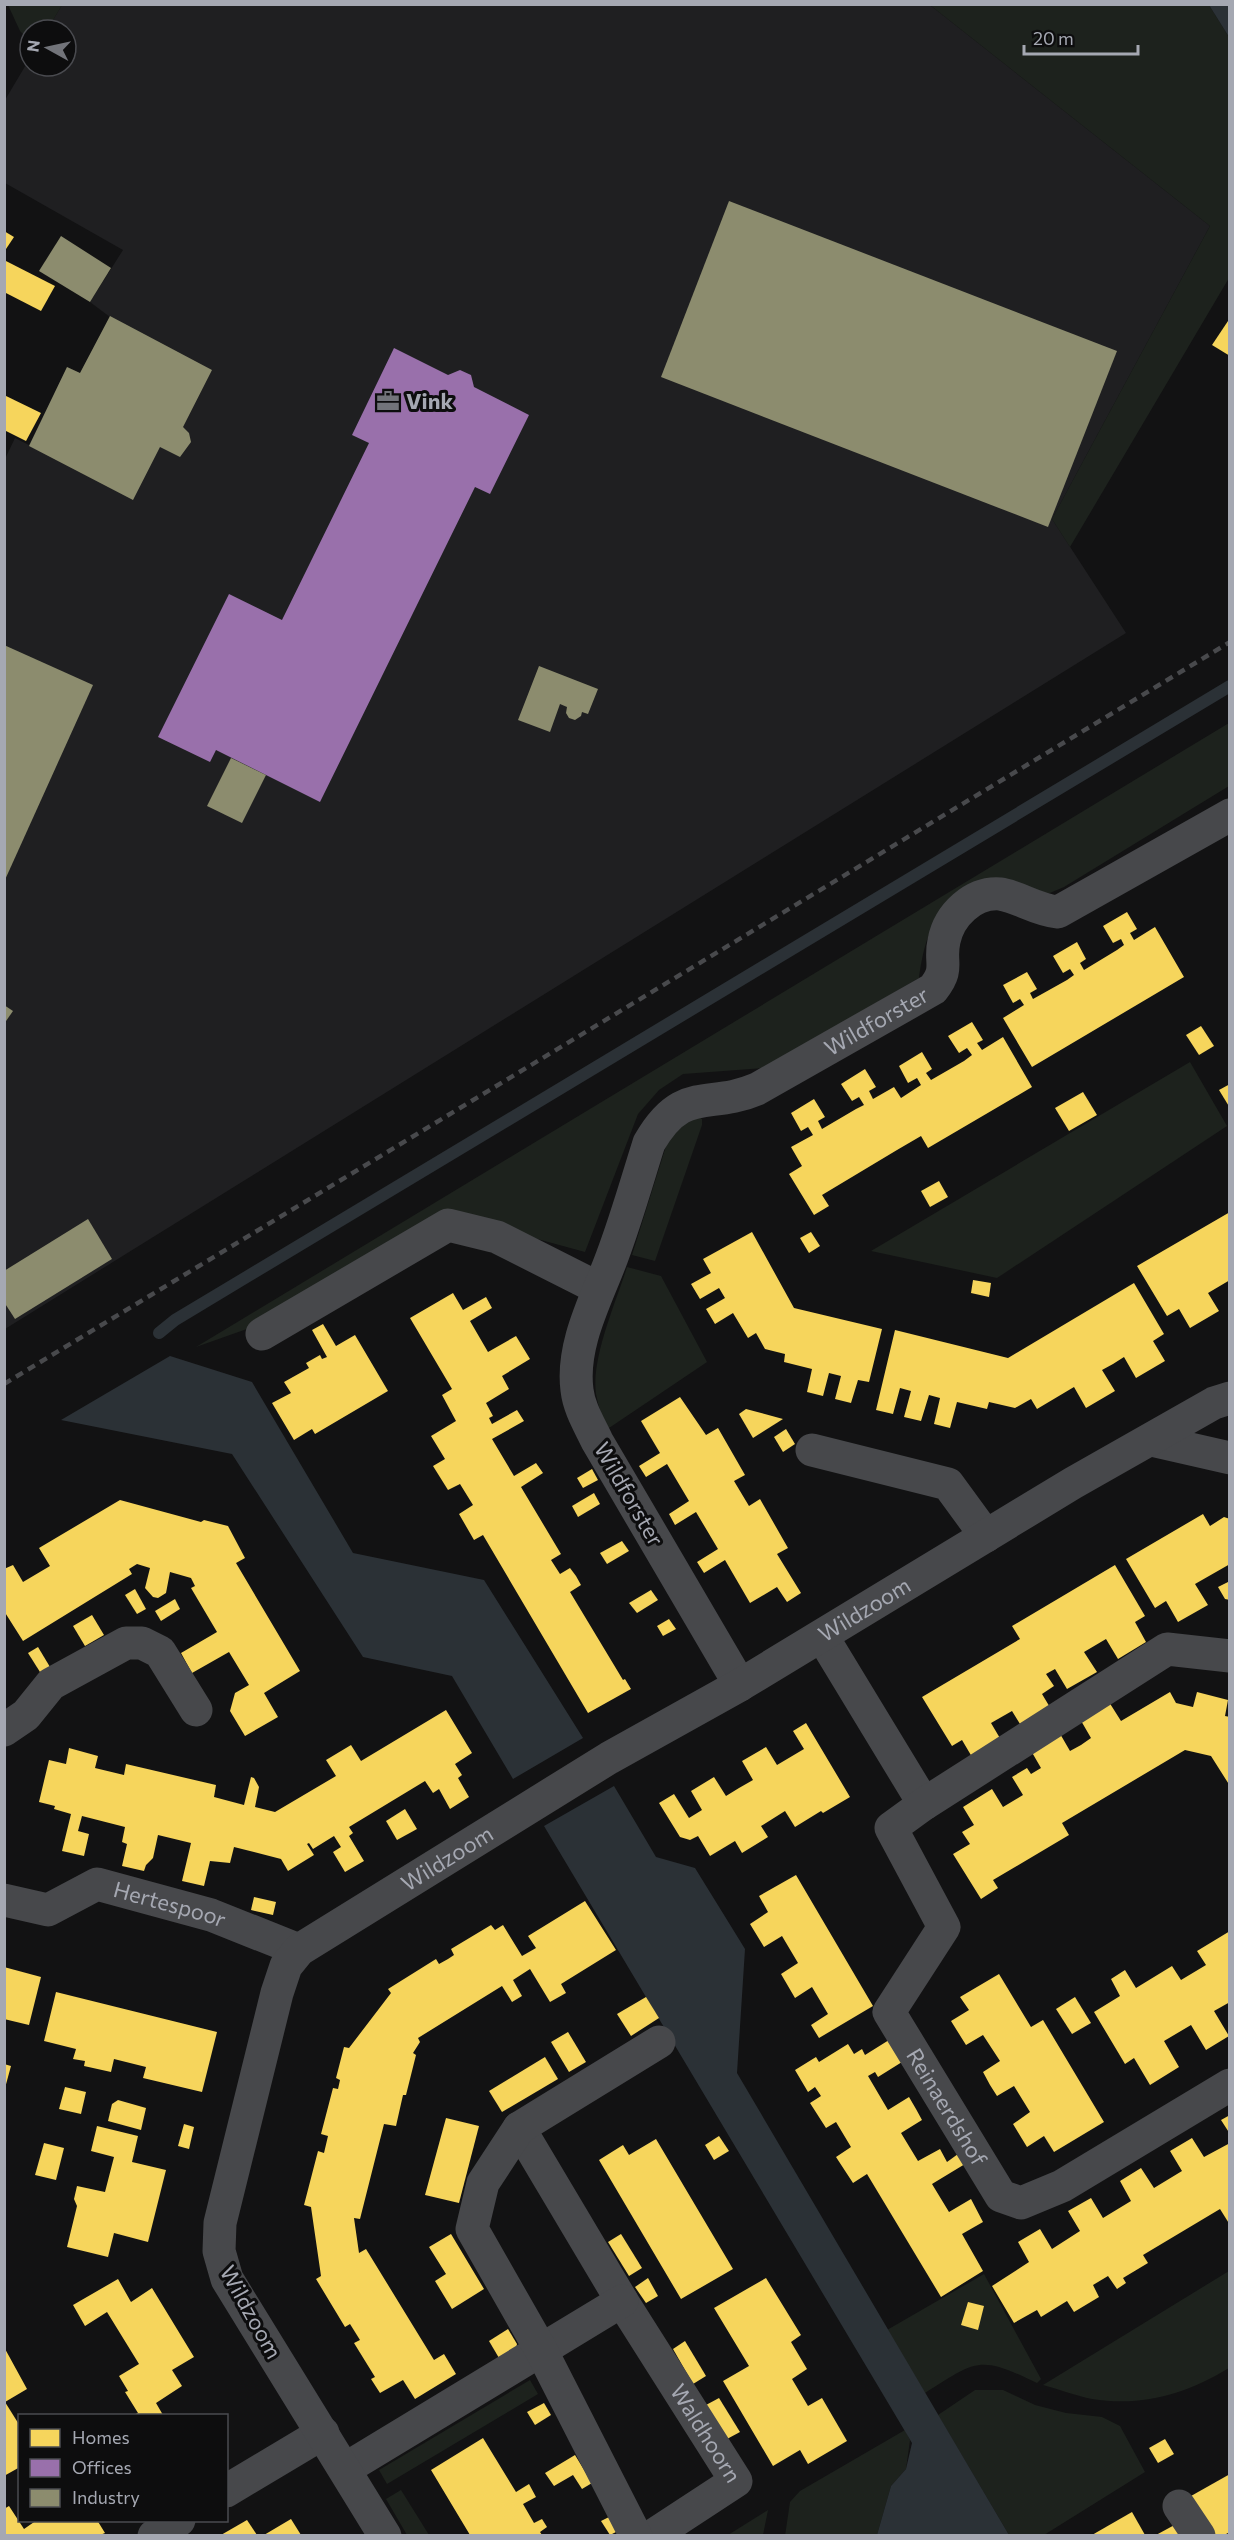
<svg xmlns="http://www.w3.org/2000/svg" width="1234" height="2540" viewBox="0 0 1234 2540" font-family="Commissioner,sans-serif">
<rect width="100%" height="100%" fill="#121213"/>
<!-- built -->
<path fill="#1f1f21" d="M62,5H930L1210,226L1052,519L1126,633L5,1329L4,461L15,438L29,445L67,367L80,373L110,317L90,302L123,250L5,183V100L30,58V66H66V30H47Z"/>
<!-- green -->
<g fill="#1d221d">
<path d="M8,5V4L62,5L47,30H30V41L20,31Z"/>
<path d="M930,5H1209L1229,37V278L1070,547L1052,519L1210,226Z"/>
<path d="M1229,723V786L1064,887L1045,895L943,906C928,931 923,949 919,978L765,1068L683,1074L659,1090L638,1114L585,1252L449,1215L258,1325L196,1347Z"/>
<path d="M1190,1062L1227,1126L997,1278L871,1251Z"/>
<path d="M698,1117L702,1119V1125L655,1261L632,1255L667,1143L676,1129Z"/>
<path d="M627,1267L661,1276L707,1362L606,1430C603,1418 598,1406 596,1394C591,1358 616,1302 627,1267Z"/>
<path d="M1229,2271V2368C1186,2394 1143,2407 1092,2399C1076,2396 1059,2389 1043,2385Z"/>
<path d="M984,2274L1041,2379L1037,2383C979,2355 977,2360 925,2393L887,2330Z"/>
<path d="M530,2380L538,2394L387,2484L379,2470Z"/>
<path d="M975,2390H1003L1035,2405L1066,2413L1102,2417L1120,2426L1145,2472L1044,2535H1009L938,2415Z"/>
<path d="M905,2430L910,2440L906,2469L891,2486L877,2535L785,2536L790,2502L800,2491Z"/>
<path d="M401,2490L429,2535H407L386,2499Z"/>
<path d="M768,2510L763,2535H728Z"/>
</g>
<!-- water -->
<g fill="#2b3136">
<path d="M1209,5H1229V37Z"/>
<path d="M170,1356L252,1382L353,1553L484,1580L583,1738L513,1779L452,1676L363,1657L232,1454L61,1420Z"/>
<path d="M614,1786L656,1857L695,1868L745,1949L737,2073L1009,2535H877L891,2486L906,2469L912,2443L544,1826Z"/>
</g>
<!-- homes -->
<g fill="#f6d55c">
<path d="M4,231L14,237L4,252Z"/>
<path d="M4,260L55,286L41,311L4,292Z"/>
<path d="M1230,318V356L1212,345Z"/>
<path d="M4,395L41,413L26,441L4,430Z"/>
<path d="M1127,912L1137,929L1130,933L1134,940L1155,927L1184,977L1032,1067L1003,1018L1024,1005L1020,999L1013,1003L1003,985L1027,972L1037,989L1030,993L1033,999L1067,980L1074,975L1070,969L1063,973L1053,956L1077,942L1086,959L1080,963L1084,970L1117,950L1124,945L1121,939L1113,943L1103,926Z"/>
<path d="M972,1022L983,1040L977,1043L982,1050L1003,1037L1032,1087L928,1148L921,1136L897,1150L822,1195L829,1206L814,1215L789,1174L802,1166L791,1147L813,1135L808,1127L801,1131L791,1113L814,1099L825,1117L818,1121L822,1129L856,1109L864,1105L859,1097L852,1101L841,1084L865,1069L876,1087L869,1091L873,1099L894,1087L901,1098L921,1085L917,1078L908,1083L899,1066L922,1052L932,1069L926,1073L931,1080L964,1061L972,1055L967,1048L959,1053L948,1036Z"/>
<path d="M1201,1026L1214,1046L1199,1055L1186,1035Z"/>
<path d="M1230,1084V1108L1219,1090Z"/>
<path d="M1083,1092L1097,1115L1069,1131L1055,1108Z"/>
<path d="M939,1181L948,1197L930,1207L921,1191Z"/>
<path d="M1230,1212V1280L1208,1293L1219,1311L1190,1328L1179,1309L1167,1316L1137,1266Z"/>
<path d="M752,1232L794,1308L882,1329L869,1382L858,1380L851,1403L835,1399L841,1376L829,1373L823,1396L807,1392L812,1369L784,1362L785,1354L765,1349L756,1333L748,1338L733,1313L715,1324L706,1309L725,1298L719,1288L700,1299L691,1284L711,1273L703,1259Z"/>
<path d="M811,1232L820,1246L809,1253L800,1238Z"/>
<path d="M973,1280L991,1283L989,1297L971,1293Z"/>
<path d="M1134,1283L1164,1334L1153,1341L1165,1361L1136,1378L1124,1357L1113,1364L1102,1370L1115,1391L1086,1408L1074,1387L1037,1409L1031,1399L1015,1408L989,1402L987,1409L957,1402L950,1428L934,1424L940,1398L929,1395L921,1421L904,1417L911,1391L900,1388L893,1414L876,1410L895,1330L1008,1358Z"/>
<path d="M453,1293L463,1310L486,1297L492,1308L470,1321L488,1352L516,1336L530,1359L502,1376L509,1389L486,1403L493,1416L489,1418L492,1424L517,1410L524,1421L492,1439L514,1476L536,1463L543,1473L521,1487L561,1554L551,1560L560,1574L570,1568L576,1576L581,1585L570,1592L623,1680L625,1679L631,1689L588,1713L483,1535L474,1540L459,1514L473,1505L460,1484L448,1490L433,1466L445,1459L431,1436L456,1421L442,1395L452,1389L410,1318Z"/>
<path d="M323,1324L336,1346L355,1335L388,1391L315,1434L312,1429L294,1440L272,1403L291,1393L284,1382L309,1368L306,1363L320,1355L322,1359L327,1357L312,1330Z"/>
<path d="M680,1397L706,1435L718,1428L745,1475L734,1481L749,1506L760,1499L788,1548L777,1554L801,1593L787,1602L777,1587L750,1603L725,1560L704,1573L697,1562L718,1549L696,1512L675,1525L669,1514L689,1501L667,1464L646,1477L639,1466L660,1453L641,1421Z"/>
<path d="M746,1409L783,1419L753,1438L739,1414Z"/>
<path d="M786,1429L795,1444L783,1452L774,1437Z"/>
<path d="M592,1469L598,1480L583,1488L577,1478Z"/>
<path d="M594,1493L600,1504L578,1517L572,1506Z"/>
<path d="M120,1500L201,1522L204,1520L228,1526L245,1558L236,1563L300,1671L264,1693L278,1717L245,1736L230,1711L235,1693L249,1685L229,1652L192,1673L181,1653L217,1632L191,1588L195,1586L191,1578L170,1572L166,1593L158,1598L153,1597L145,1588L150,1568L137,1564L129,1569L132,1574L23,1641L4,1611V1569L13,1565L23,1582L50,1566L39,1548Z"/>
<path d="M1203,1514L1210,1526L1224,1517L1230,1519V1564L1195,1584L1208,1605L1178,1622L1166,1601L1155,1608L1126,1559Z"/>
<path d="M622,1541L629,1551L607,1564L600,1553Z"/>
<path d="M1115,1565L1145,1616L1135,1622L1146,1642L1118,1659L1106,1639L1084,1652L1097,1672L1067,1689L1055,1669L1046,1674L1054,1686L1042,1694L1054,1714L1025,1732L1012,1711L991,1723L1004,1745L975,1762L962,1740L952,1746L922,1697L1020,1639L1012,1626Z"/>
<path d="M1230,1581V1600L1225,1599L1218,1587Z"/>
<path d="M135,1589L146,1609L137,1614L125,1595Z"/>
<path d="M651,1590L658,1600L637,1613L629,1603Z"/>
<path d="M175,1599L180,1609L161,1621L155,1611Z"/>
<path d="M92,1615L104,1635L85,1646L73,1626Z"/>
<path d="M669,1619L676,1629L663,1636L657,1626Z"/>
<path d="M38,1647L50,1667L40,1672L28,1653Z"/>
<path d="M1170,1692L1176,1703L1193,1707L1197,1692L1228,1700L1225,1716L1230,1717V1786L1211,1756L1185,1750L1062,1823L1069,1835L993,1880L998,1888L981,1899L953,1854L970,1844L962,1832L974,1825L963,1807L992,1789L1003,1807L1023,1795L1012,1777L1027,1768L1031,1774L1041,1768L1030,1749L1059,1732L1070,1751L1081,1745L1091,1738L1080,1719L1109,1702L1121,1721Z"/>
<path d="M446,1710L472,1753L455,1764L462,1775L458,1778L469,1797L450,1809L439,1789L433,1793L425,1781L349,1827L353,1833L349,1836L364,1861L345,1872L333,1852L341,1847L334,1836L313,1849L309,1843L307,1844L314,1855L288,1871L281,1859L234,1847L230,1863L210,1861L204,1886L182,1881L191,1843L158,1835L153,1858L146,1865L144,1871L122,1866L127,1844L122,1842L125,1827L82,1816L78,1831L89,1834L84,1856L62,1851L71,1814L54,1809L55,1806L39,1802L49,1760L66,1764L69,1748L98,1756L95,1768L124,1775L126,1764L216,1785L214,1797L244,1805L251,1777L254,1778L259,1787L255,1807L275,1812L336,1776L326,1760L351,1745L361,1761Z"/>
<path d="M806,1723L850,1797L823,1813L821,1811L795,1827L785,1811L761,1826L768,1837L742,1853L735,1841L710,1856L698,1836L690,1840L680,1837L659,1803L674,1794L689,1818L702,1810L691,1791L714,1777L726,1796L739,1788L753,1780L742,1761L766,1747L777,1765L804,1749L793,1731Z"/>
<path d="M405,1809L417,1829L397,1840L386,1821Z"/>
<path d="M796,1875L873,2006L819,2038L811,2025L828,2014L812,1987L795,1998L781,1974L798,1963L782,1936L764,1947L750,1924L768,1912L759,1896Z"/>
<path d="M254,1897L276,1902L273,1915L251,1910Z"/>
<path d="M585,1901L616,1950L561,1984L566,1993L550,2002L530,1969L513,1980L522,1996L512,2002L502,1986L418,2038L420,2042L413,2053L416,2055L406,2095H403L396,2126L384,2124L360,2219L354,2218L359,2253L366,2249L434,2360L444,2354L456,2374L415,2399L403,2380L380,2393L371,2379L375,2377L354,2343L360,2340L350,2324L345,2327L316,2279L321,2276L311,2207L304,2205L318,2151L324,2153L328,2136L321,2134L333,2088L338,2089L340,2080L336,2078L344,2047L349,2048L391,1993L388,1989L436,1959L439,1964L448,1959L454,1955L451,1949L491,1925L495,1930L503,1925L522,1956L536,1948L528,1936Z"/>
<path d="M1230,1931V2002L1214,2011L1229,2036L1206,2050L1191,2025L1164,2041L1179,2067L1150,2085L1134,2058L1125,2064L1094,2012L1120,1996L1111,1979L1125,1970L1136,1988L1172,1966L1181,1980L1206,1965L1197,1951Z"/>
<path d="M4,1967L41,1977L29,2025L4,2019Z"/>
<path d="M999,1974L1031,2027L1043,2020L1104,2122L1054,2152L1044,2136L1027,2147L1013,2124L1030,2112L1014,2086L997,2096L990,2085L983,2072L1000,2061L983,2035L966,2045L951,2021L969,2010L960,1997Z"/>
<path d="M56,1992L217,2032L202,2092L143,2078L146,2067L114,2059L111,2072L84,2066L85,2061L73,2059L76,2049L44,2041Z"/>
<path d="M646,1997L659,2018L631,2036L617,2014Z"/>
<path d="M1075,1997L1091,2023L1072,2034L1056,2009Z"/>
<path d="M568,2032L586,2062L569,2072L551,2042Z"/>
<path d="M889,2040L902,2062L878,2077L875,2072L868,2076L888,2110L909,2097L916,2109L922,2120L901,2133L918,2161L940,2149L947,2162L958,2154L965,2164L932,2184L949,2212L971,2199L983,2222L962,2234L983,2271L941,2297L867,2174L853,2183L836,2157L851,2147L836,2122L826,2128L810,2103L821,2096L815,2087L808,2092L795,2070L816,2057L819,2062L848,2044L854,2054L862,2049L865,2055Z"/>
<path d="M545,2057L558,2079L502,2112L489,2091Z"/>
<path d="M4,2064L11,2066L5,2088H4Z"/>
<path d="M65,2087L86,2092L81,2114L59,2109Z"/>
<path d="M118,2100L146,2108L141,2130L108,2121L112,2104Z"/>
<path d="M1230,2115V2134L1221,2120Z"/>
<path d="M446,2118L479,2126L459,2203L425,2195Z"/>
<path d="M184,2124L194,2127L189,2149L178,2146Z"/>
<path d="M97,2126L138,2136L132,2162L166,2170L148,2242L114,2233L108,2257L67,2247L77,2206L74,2199L77,2186L105,2192L114,2157L91,2151Z"/>
<path d="M719,2136L729,2151L714,2160L705,2145Z"/>
<path d="M1192,2138L1204,2157L1230,2143V2225L1220,2209L1143,2255L1148,2263L1123,2278L1126,2283L1117,2289L1108,2276L1093,2285L1099,2297L1074,2312L1067,2301L1041,2317L1037,2310L1014,2323L992,2286L1029,2262L1018,2242L1040,2229L1052,2249L1080,2231L1068,2211L1091,2198L1103,2218L1131,2201L1120,2181L1141,2168L1154,2188L1182,2171L1170,2151Z"/>
<path d="M656,2139L733,2269L681,2299L599,2160L623,2145L629,2155Z"/>
<path d="M44,2143L64,2148L56,2180L35,2175Z"/>
<path d="M451,2234L484,2289L452,2309L435,2281L446,2274L429,2247Z"/>
<path d="M621,2234L642,2268L629,2276L608,2242Z"/>
<path d="M648,2278L658,2296L646,2303L635,2287Z"/>
<path d="M766,2278L801,2335L791,2342L807,2369L792,2379L808,2406L822,2398L847,2441L808,2464L800,2450L773,2466L723,2381L749,2366L714,2308Z"/>
<path d="M118,2279L131,2302L152,2288L194,2357L172,2370L182,2386L156,2403L163,2415H133L138,2413L125,2392L128,2391L119,2376L139,2364L107,2312L85,2326L73,2305Z"/>
<path d="M968,2302L984,2306L978,2330L961,2325Z"/>
<path d="M508,2329L517,2344L516,2348L499,2358L489,2341Z"/>
<path d="M685,2341L706,2376L693,2384L673,2349Z"/>
<path d="M4,2347L27,2389L5,2402L20,2426V2467L4,2476Z"/>
<path d="M719,2398L740,2432L727,2439L706,2405Z"/>
<path d="M544,2403L551,2415L535,2425L527,2412Z"/>
<path d="M483,2438L516,2492L529,2484L536,2497L523,2504L534,2523L542,2519L547,2527L540,2532L542,2535H470L431,2470Z"/>
<path d="M1165,2439L1174,2454L1158,2463L1149,2448Z"/>
<path d="M575,2455L592,2483L582,2489L573,2475L554,2486L545,2473Z"/>
<path d="M1230,2474V2532L1224,2535H1215L1191,2496Z"/>
<path d="M9,2506L24,2529L37,2520H97L105,2533L100,2535H4V2509Z"/>
<path d="M1132,2512L1145,2535H1092Z"/>
<path d="M611,2516L620,2530L610,2535L601,2521Z"/>
<path d="M291,2519L301,2535H264Z"/>
<path d="M247,2520L257,2535H221Z"/>
<path d="M1180,2522L1188,2535H1156Z"/>
</g>
<!-- offices -->
<path fill="#9970ab" d="M394,348L448,375L460,370L471,375L474,387L529,415L490,494L475,487L320,802L216,750L210,762L158,737L229,594L282,620L369,443L352,435Z"/>
<!-- industry -->
<g fill="#8c8c6e">
<path d="M729,201L1117,351L1048,527L661,377Z"/>
<path d="M61,236L111,268L90,302L39,271Z"/>
<path d="M110,316L212,370L183,427L189,433L191,442L180,457L160,447L133,500L29,446L67,367L80,373Z"/>
<path d="M4,645L93,685L4,882Z"/>
<path d="M539,666L598,689L588,714L582,712L581,716L575,720L569,718L566,713L567,707L560,704L550,732L518,720Z"/>
<path d="M231,758L266,775L242,823L207,806Z"/>
<path d="M4,1005L13,1011L4,1024Z"/>
<path d="M88,1219L112,1259L15,1319L4,1302V1271Z"/>
</g>
<g fill="none" stroke-linecap="round" stroke-linejoin="round">
<!-- stream -->
<path stroke="#2b3136" stroke-width="12" d="M159,1333L175,1320L1230,686"/>
<!-- street -->
<g stroke="#47484b" stroke-width="33">
<path d="M262,1334L448,1225L497,1237L598,1288"/>
<path d="M1151,1440L1230,1458"/>
<path d="M812,1450L948,1484L986,1536"/>
<path d="M822,1636L924,1804"/>
<path id="s1" d="M1230,1656L1167,1649L924,1804L891,1828L944,1927L889,2012L1001,2196L1021,2203L1062,2186L1230,2085"/>
<path id="s2" d="M740,1685L597,1441C589,1424 579,1408 577,1390C571,1344 597,1298 612,1257C626,1220 637,1181 649,1143C683,1084 708,1110 757,1089L933,989C950,968 939,963 944,941C949,915 973,892 1000,894C1017,896 1036,910 1058,912L1230,815"/>
<path d="M4,1730L26,1715L51,1684L126,1643H142L160,1652L196,1710"/>
<path id="s3" d="M4,1900L48,1910L97,1884L211,1915L299,1950"/>
<path id="s4" d="M519,2128L622,2301L736,2481L652,2536"/>
<path d="M345,2469L622,2301"/>
<path d="M226,2491L323,2433"/>
<path d="M1179,2506L1199,2536"/>
<path d="M154,2536L179,2520"/>
<path id="s5" d="M385,2536L227,2279L219,2251L220,2223L277,1993L286,1966L299,1950L609,1758L740,1685L1073,1483L1214,1403L1230,1398"/>
<path d="M636,2536L541,2350L472,2229L483,2183L519,2128L659,2042"/>
</g>
<!-- rail -->
<path stroke="#48494c" stroke-width="4.5" stroke-dasharray="8 6" stroke-linecap="butt" d="M4,1384L1230,642"/>
</g>
<!-- icons -->
<defs>
<g id="office-bare" transform="scale(1.8)"><path d="M-6-3h4V-5.5h4V-3h4V5H-6ZM-1-4.5V-3h2v-1.5ZM-6 0V1H6V0Z" fill="#72747a" stroke="#0d0d0e" stroke-width="2.5" paint-order="stroke"/></g>
</defs>
<g fill-rule="evenodd">
<use href="#office-bare" x="388" y="401"/>
</g>
<g text-anchor="middle" stroke-width="6" stroke-linejoin="round" paint-order="stroke">
<!-- poi labels -->
<g font-size="22" font-weight="bold" fill="#a5a8b2" stroke="#0d0d0e" text-anchor="start">
<text x="406" y="409">Vink</text>
</g>
<!-- street labels -->
<g font-size="22" fill="#a5a8b2" stroke="#0d0d0e">
<text dy="8" stroke="none"><textPath href="#s2" startOffset="861">Wildforster</textPath></text>
<text transform="translate(629 1494) rotate(60)" y="8">Wildforster</text>
<text dy="8" stroke="none"><textPath href="#s5" startOffset="1305">Wildzoom</textPath></text>
<text dy="8" stroke="none"><textPath href="#s5" startOffset="819">Wildzoom</textPath></text>
<text dy="8" stroke="none"><textPath href="#s3" startOffset="176">Hertespoor</textPath></text>
<text dy="8" stroke="none"><textPath href="#s1" startOffset="717">Reinaerdshof</textPath></text>
<text transform="translate(251 2312) rotate(61)" y="8">Wildzoom</text>
<text dy="8" stroke="none"><textPath href="#s4" startOffset="358">Waldhoorn</textPath></text>
</g>
</g>
<!-- border -->
<rect width="1234" height="2540" fill="none" stroke="#a5a8b2" stroke-width="12"/>
<!-- legend -->
<rect x="18" y="2414" width="210" height="108" fill="#0d0d0e" stroke="#4a4b50" stroke-width="1.5"/>
<rect x="30" y="2429" width="30" height="18" fill="#f6d55c" stroke="#4a4b50" stroke-width="1.5"/>
<text x="72" y="2444" font-size="18" fill="#a5a8b2">Homes</text>
<rect x="30" y="2459" width="30" height="18" fill="#9970ab" stroke="#4a4b50" stroke-width="1.5"/>
<text x="72" y="2474" font-size="18" fill="#a5a8b2">Offices</text>
<rect x="30" y="2489" width="30" height="18" fill="#8c8c6e" stroke="#4a4b50" stroke-width="1.5"/>
<text x="72" y="2504" font-size="18" fill="#a5a8b2">Industry</text>
<!-- north arrow -->
<g transform="translate(48 48) rotate(278)"><circle r="28" fill="#0d0d0e" stroke="#4a4b50" stroke-width="1.5"/>
<path d="M0-4.5L10 22L0 15L-10 22Z" fill="#72747a"/>
<text y="-9" font-size="16" font-weight="bold" text-anchor="middle" fill="#a5a8b2">N</text>
</g>
<!-- scale -->
<path d="M1024 45v9h114v-9" fill="none" stroke="#a5a8b2" stroke-width="3"/>
<text x="1033" y="45" font-size="18" fill="#a5a8b2" stroke="#0d0d0e" stroke-width="4.5" paint-order="stroke">20 m</text>
</svg>
